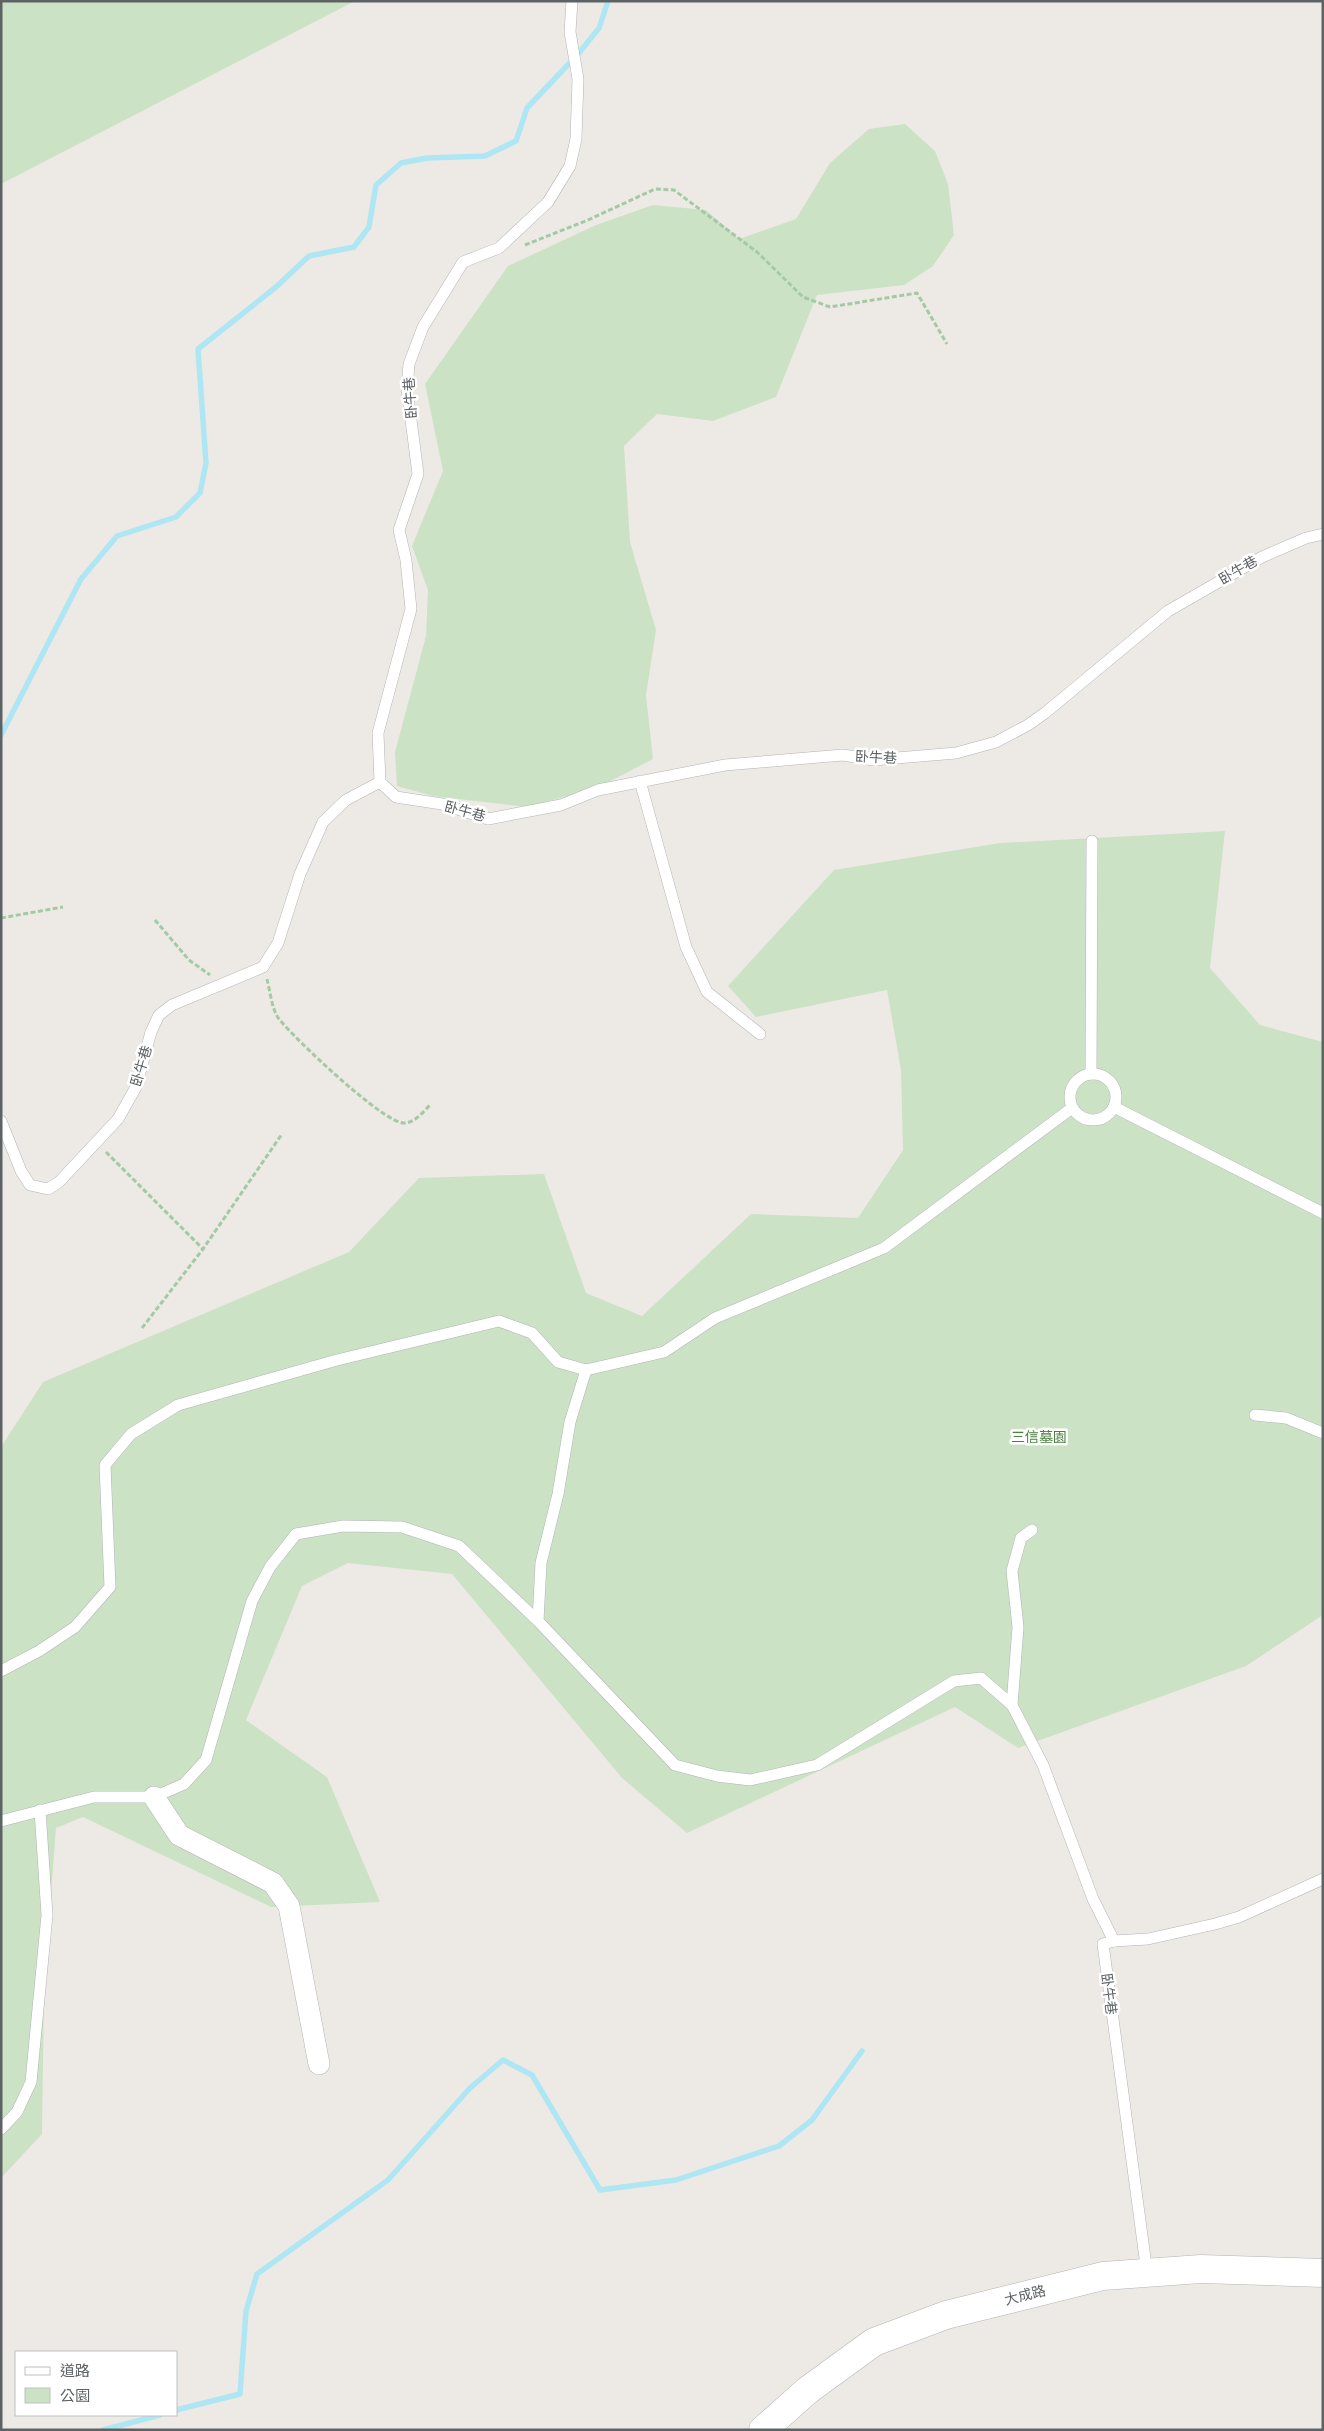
<svg xmlns="http://www.w3.org/2000/svg" width="1324" height="2431" viewBox="0 0 1324 2431" font-family="Mulish,'Noto Sans TC',sans-serif">
<rect width="100%" height="100%" fill="#edeae6"/>
<!-- green -->
<g fill="#cce2c5">
<path d="M1,1H355L1,184Z"/>
<path d="M905,124L935,151L948,184L954,235L933,266L904,285L817,295L776,397L713,421L657,414L624,446L630,542L656,630L646,695L653,759L597,788L527,807L433,796L397,786L395,752L426,636L428,590L412,546L443,471L425,384L508,266L596,225L653,205L706,210L739,239L796,219L830,163L869,129Z"/>
<path d="M1225,831L1210,968L1260,1025L1323,1042V1615L1246,1666L1018,1748L955,1707L687,1833L622,1778L452,1574L348,1563L302,1586L246,1720L327,1777L380,1902L271,1907L83,1817L56,1828L44,1990L42,2134L1,2178V1447L43,1382L349,1252L419,1178L544,1174L586,1293L642,1316L751,1214L858,1218L903,1150L901,1070L887,990L756,1017L728,986L834,870L1000,843Z"/>
</g>
<g fill="none" stroke-linecap="round" stroke-linejoin="round">
<!-- stream -->
<g stroke="#afe6f4" stroke-width="5.5">
<path d="M1,735L81,579L117,536L176,517L200,493L206,463L198,349L276,287L309,256L354,247L369,227L376,185L401,163L427,158L485,156L516,141L527,108L579,53L599,28L608,1"/>
<path d="M176,2410L240,2394L246,2311L257,2274L388,2180L470,2088L503,2060L532,2075L600,2190L676,2180L779,2146L812,2120L862,2051"/>
<path d="M103,2430L160,2415"/>
</g>
<!-- lane casing -->
<g stroke="#b1b4b6" stroke-width="12">
<g id="lane">
<path d="M572,1L570,32L578,79L576,139L570,166L548,202L499,248L463,262L423,327L409,364L407,389L418,474L399,530L406,560L411,609L378,733L380,782L396,797L442,804L488,819L561,805L598,790L725,765L843,755L873,760L956,753L996,742L1028,725L1045,713L1168,611L1262,557L1306,538L1323,534"/>
<path d="M640,781L686,947L707,992L760,1034"/>
<circle cx="1093" cy="1097" r="23"/>
<path d="M1091,1074L1092,841"/>
<path d="M1114,1107L1323,1213"/>
<path d="M1,1121L21,1171L30,1185L48,1189L59,1182L118,1119L136,1087L151,1032L159,1015L172,1005L263,967L278,943L300,874L323,822L346,800L380,782"/>
<path d="M586,1370L570,1422L558,1494L541,1563L538,1621L675,1765L717,1776L750,1780L817,1765L954,1681L981,1678L1012,1705"/>
<path d="M1255,1415L1286,1418L1323,1433"/>
<path d="M1032,1530L1021,1538L1012,1571L1018,1627L1012,1705L1043,1765L1093,1899L1114,1941"/>
<path d="M1,1671L39,1651L75,1627L110,1587L105,1465L131,1434L178,1405L337,1360L499,1321L532,1333L558,1362L586,1370L664,1352L715,1318L884,1248L1072,1108"/>
<path d="M1,1821L94,1797H154L184,1784L206,1760L252,1601L270,1567L296,1534L343,1526L402,1527L459,1546L538,1621"/>
<path d="M1,2129L17,2112L31,2082L47,1915L40,1810"/>
<path d="M1147,2273L1103,1944L1114,1941L1148,1939L1215,1924L1239,1917L1323,1879"/>
</g>
</g>
<!-- street casing -->
<g stroke="#b1b4b6" stroke-width="22">
<path id="street" d="M154,1797L179,1835L273,1883L289,1906L319,2064"/>
</g>
<!-- secondary casing -->
<g stroke="#b0b4b6" stroke-width="29">
<path id="secondary" d="M763,2430L808,2390L874,2342L946,2315L1103,2276L1201,2269L1323,2273"/>
</g>
<!-- path -->
<g stroke="#a4c9a5" stroke-width="3" stroke-dasharray="5 2.5" stroke-linecap="butt">
<path d="M525,245L588,220L655,189L674,190L757,252L803,297L830,307L917,293L947,344"/>
<path d="M1,918L63,907"/>
<path d="M155,920L189,960L210,975"/>
<path d="M267,979C270,991 272,1010 279,1019C294,1038 383,1123 404,1123C415,1123 424,1111 431,1104"/>
<path d="M106,1152L203,1249"/>
<path d="M142,1328L203,1249L282,1134"/>
</g>
<!-- lane -->
<use href="#lane" stroke="#fff" stroke-width="11"/>
<!-- street -->
<use href="#street" stroke="#fff" stroke-width="21"/>
<!-- secondary -->
<use href="#secondary" stroke="#fff" stroke-width="28"/>
</g>
<g text-anchor="middle" stroke-width="5" stroke-linejoin="round" paint-order="stroke">
<!-- street labels -->
<g font-size="14" fill="#5d6264" stroke="#fff">
<text transform="translate(410 398) rotate(-94)" y="5">卧牛巷</text>
<text transform="translate(1238 570) rotate(-30)" y="5">卧牛巷</text>
<text transform="translate(876 757) rotate(3)" y="5">卧牛巷</text>
<text transform="translate(465 811) rotate(15)" y="5">卧牛巷</text>
<text transform="translate(141 1066) rotate(-73)" y="5">卧牛巷</text>
<text transform="translate(1109 1994) rotate(83)" y="5">卧牛巷</text>
<text transform="translate(1025 2295) rotate(-14)" y="5">大成路</text>
</g>
<!-- park labels -->
<g font-size="14" fill="#4c8040" stroke="#fff">
<text x="1039" y="1442">三信墓園</text>
</g>
</g>
<!-- border -->
<rect width="1324" height="2431" fill="none" stroke="#5d6264" stroke-width="5"/>
<!-- legend -->
<rect x="15" y="2351" width="162" height="65" fill="#ffffff" stroke="#bec0c1"/>
<rect x="25" y="2367" width="25" height="8" fill="#ffffff" stroke="#bec0c1"/>
<text x="60" y="2376" font-size="15" fill="#5d6264">道路</text>
<rect x="25" y="2388" width="25" height="15" fill="#cce2c5" stroke="#bec0c1"/>
<text x="60" y="2401" font-size="15" fill="#5d6264">公園</text>
</svg>
